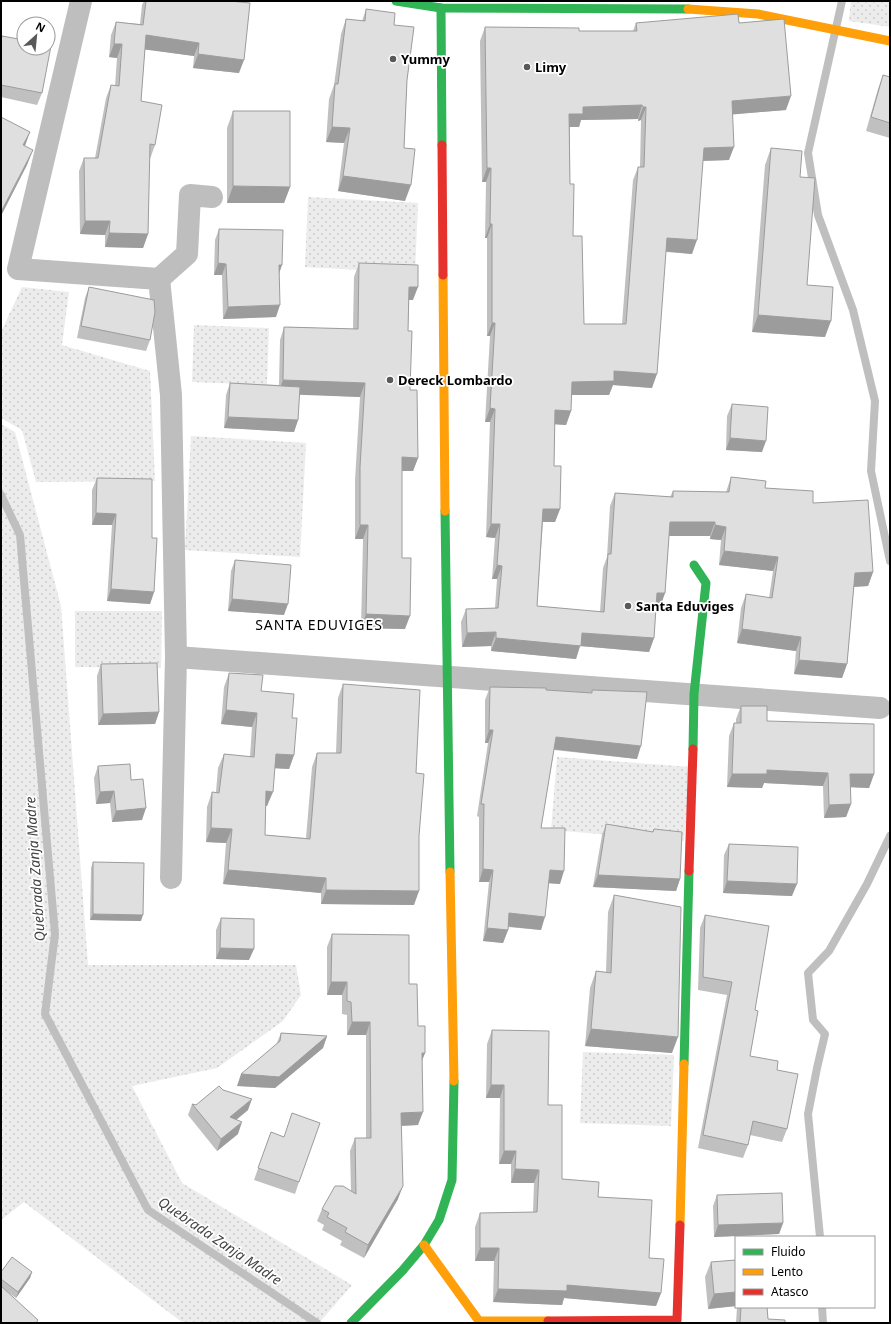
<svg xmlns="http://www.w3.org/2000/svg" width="891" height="1324" viewBox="0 0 891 1324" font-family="'Noto Sans',sans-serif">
<defs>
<pattern id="grass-dots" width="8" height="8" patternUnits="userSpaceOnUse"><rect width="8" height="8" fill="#ececec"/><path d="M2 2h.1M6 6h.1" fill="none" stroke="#c9c9c9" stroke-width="1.8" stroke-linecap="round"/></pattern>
</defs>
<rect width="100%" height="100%" fill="#fff"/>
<!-- grass -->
<g fill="url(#grass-dots)">
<path d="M851,1H890V27L849,21Z"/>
<path d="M308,197L418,203L415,273L305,267Z"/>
<path d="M22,287L69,292L62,345L150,371L155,481L36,482L22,430L1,418V332Z"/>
<path d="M194,325L269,328L267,385L192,382Z"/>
<path d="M1,424L15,432L61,606L88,965H296L301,995L283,1021L217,1068L132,1086L182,1183L352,1285L319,1323H183L24,1202L1,1220Z"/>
<path d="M191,436L306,443L300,557L185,550Z"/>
<path d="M75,611H162L161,668L75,667Z"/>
<path d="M557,757L691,767L684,841L551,830Z"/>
<path d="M583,1052L674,1055L671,1126L580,1123Z"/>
</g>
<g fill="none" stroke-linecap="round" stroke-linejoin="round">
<!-- stream -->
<g stroke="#bfbfbf" stroke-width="8">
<path d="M842,1L808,153L818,215L853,310L875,401L871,471L890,561"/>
<path d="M1,495L20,535L55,934L45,1014L148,1210L317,1323"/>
<path d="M820,1237L808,1114L817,1068L825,1034L813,1020L808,973L829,951L867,884L890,836"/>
<path d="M822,1307L823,1323"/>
</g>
<!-- street -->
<g stroke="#bebebe" stroke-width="22">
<path d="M81,1L18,269L159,279L171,395L176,657L171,878"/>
<path d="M159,279L187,254L190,195L212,197"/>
<path d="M176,657L880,708"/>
</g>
<!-- fast -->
<g stroke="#30b455" stroke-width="9">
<path d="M396,1L441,8L688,9"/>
<path d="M441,8L442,145"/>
<path d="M445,511L450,872"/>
<path d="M693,749L694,694L706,583L694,565"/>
<path d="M684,1064L689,871"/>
<path d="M351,1323L403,1270L424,1245L439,1220L452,1180L454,1081"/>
</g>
<!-- slow -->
<g stroke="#ff9f0a" stroke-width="9">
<path d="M688,9L758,14L890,41"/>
<path d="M443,275L445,511"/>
<path d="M450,872L454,1081"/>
<path d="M680,1225L684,1064"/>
<path d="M424,1245L479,1321H548"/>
</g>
<!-- jam -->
<g stroke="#e5322d" stroke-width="9">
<path d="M442,145L443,275"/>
<path d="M689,871L693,749"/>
<path d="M548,1321L677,1320L680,1225"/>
</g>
</g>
<!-- wall -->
<g fill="#c0c0c0" fill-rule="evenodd">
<path d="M144,1H230L239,73L193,68L194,56L145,49L141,101L155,145L150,159L149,158L148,234L143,248L105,247V235L80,234L79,171L84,158H95L106,98L111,85L115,86L117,58L109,57L111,35L116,22L140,24L142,5Z"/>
<path d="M366,9L394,25L407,80L404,148L405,201L338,191L344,143L326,142L329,99L334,85L341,34L346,19L362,21Z"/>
<path d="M636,23H739L786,110L733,114L729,160L703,161L692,254L666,252L652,388L613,385L609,395H571V411L566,425L555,424L554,466L560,509L555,522H543L537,606L600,612L603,568L607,557L610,506L615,493L670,497L673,491L726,492L731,477L813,503L873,572L868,586L854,587L847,664L842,678L794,674L796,651L737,643L741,608L746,594L769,598L773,571L719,565L721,540L710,539V536H669L665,593L660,607H656L654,638L649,652L580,646L576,659L491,651V646L462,647L461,622L466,609L495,608L497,579H492L495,538L486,537L490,422H485L490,336H487V238H485L486,182H482L480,41L485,27L579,31H633ZM638,119V121L641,120L640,167H638L633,180L622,324H584L573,236L570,184V127H579L581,120Z"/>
<path d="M2,36L42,93L37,105L1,97V38Z"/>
<path d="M883,75L890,77V138L866,131L878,89Z"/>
<path d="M233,111L290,187L284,203H227V128Z"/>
<path d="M771,148L800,177L807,285L825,337L752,332L765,165Z"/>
<path d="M219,229L279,272L276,317L223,319L222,275H214L215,240Z"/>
<path d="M359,263L413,300H409L408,331L410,390L418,458L413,471H402V558L405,629L361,628L363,539H355V480L360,397L299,394L298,420L294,432L224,428L226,395L230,383L279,385L280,340L284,327L353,329L354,277Z"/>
<path d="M89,287L150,340L146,351L77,338L85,298Z"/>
<path d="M732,404L762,452L726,450L727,416Z"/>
<path d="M97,478L152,538L154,592L150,604L107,601L112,525H92V490Z"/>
<path d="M235,560L284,615L228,611L231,571Z"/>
<path d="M101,664L159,712L155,724L98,725L97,676Z"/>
<path d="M229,673L261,691L292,718L294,755L289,769L275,768L267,806H265V835L306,838L312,767L317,753H336L338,698L343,684L416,773L419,836L414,905L321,904V893L223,884L226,843L206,842L207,807L212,792H216L218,768L224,754L250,757L252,727L221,724L224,687Z"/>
<path d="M490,687L591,693L592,690L637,759L554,750L541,828L560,884L549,883L541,930L508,927V930L503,943L483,941L489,882H479V817L477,816L488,743H485V700Z"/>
<path d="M741,706L767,721L874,774L869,788L850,787L851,804L846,817L824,818L823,786L764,783L762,788L727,787L729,736L734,723H736V719Z"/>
<path d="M98,766L131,780L142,820L112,822L110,803L96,804L94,778Z"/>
<path d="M606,824L652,832L654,829L680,879L676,891L593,887L602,835Z"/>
<path d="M729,844L792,896L723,893L724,855Z"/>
<path d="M93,862L141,921L90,920L91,868Z"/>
<path d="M614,895L672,1053L585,1046L590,988L596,971L606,972L608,912Z"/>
<path d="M705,915L755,1010L750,1056L777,1070L787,1129L782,1142L750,1135L748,1145L743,1158L698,1148L727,995L698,990L700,928Z"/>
<path d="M221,918L249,960L216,959V930Z"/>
<path d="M332,934L409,984L418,1026L425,1053L422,1060L418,1125L401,1126L398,1199L364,1258L340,1245L342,1241L322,1230L324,1225L317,1221L322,1209L351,1191L350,1151L355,1138H366V1035H347V1015L342,1014V995H327V947Z"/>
<path d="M492,1030L548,1105L562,1179L598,1197L649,1258L661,1293L656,1306L564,1298L562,1305L493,1302L494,1261H475V1227L480,1213L533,1212L534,1183H511V1164H499L500,1098H486L487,1044Z"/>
<path d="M281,1033L327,1036L323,1048L275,1088L237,1086L276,1045Z"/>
<path d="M192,1104L196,1105L248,1110L236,1120L238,1134L217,1151L188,1115Z"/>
<path d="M271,1132L299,1182L295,1194L254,1180Z"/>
<path d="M717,1195L783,1223L779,1234L714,1237L713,1206Z"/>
<path d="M736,1260V1306L708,1309L705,1277L711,1262Z"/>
<path d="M1,1272H32L30,1278L16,1298L5,1290L1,1323Z"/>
<path d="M737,1307H767L768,1319L785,1323H736Z"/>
</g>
<!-- shaded-wall -->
<g fill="#9c9c9c">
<path d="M146,35L199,43L194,56L141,49Z"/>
<path d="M114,44H122L117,58L109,57Z"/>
<path d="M198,54L244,60L239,73L193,68Z"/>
<path d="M791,96L786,110L727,115L732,101Z"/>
<path d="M642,105L638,119L581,120L579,127H564L569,114L583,107Z"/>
<path d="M643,107H646L641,120L638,121Z"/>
<path d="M332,127L350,128L344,143L326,142Z"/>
<path d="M30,132L25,146L23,145Z"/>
<path d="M734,147L729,160L699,161L704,148Z"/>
<path d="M33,150L27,165L1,216V212Z"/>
<path d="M487,168H491L486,182H482Z"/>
<path d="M343,176L411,185L405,201L338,191Z"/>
<path d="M233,186L290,187L284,203H227Z"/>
<path d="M85,221H110L105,235L80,234Z"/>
<path d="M490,224H492L487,238H485Z"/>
<path d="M109,233L148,234L143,248L105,247Z"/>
<path d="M667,238L697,240L692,254L662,251Z"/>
<path d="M218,263L226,264L222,275H214Z"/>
<path d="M279,265H282L278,277Z"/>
<path d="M409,287H418L413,300H404Z"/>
<path d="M280,305L276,317L223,319L228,307Z"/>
<path d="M758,315L831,321L825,337L752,332Z"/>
<path d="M492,323H495L490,336H487Z"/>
<path d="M614,371L657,374L652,388L613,385L609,395H567L572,382Z"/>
<path d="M283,380L365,383L360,397L278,394Z"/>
<path d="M490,408L495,409L490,422H485Z"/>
<path d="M555,410L571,411L566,425L550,424Z"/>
<path d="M228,417L298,420L294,432L224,428Z"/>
<path d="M730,438L766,441L762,452L726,450Z"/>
<path d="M402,457L418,458L413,471H397Z"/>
<path d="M543,509H560L555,522H539Z"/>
<path d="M96,513L116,514L112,525H92Z"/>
<path d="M670,522H715L710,536H665Z"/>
<path d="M491,524H500L495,538L486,537Z"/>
<path d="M360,525H368L363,539H355Z"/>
<path d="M715,525L726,527L721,540L710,539Z"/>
<path d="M724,551L778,557L773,571L719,565Z"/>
<path d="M497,565L502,566L497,579H492Z"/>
<path d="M873,572L868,586L850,587L855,573Z"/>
<path d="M111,589L154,592L150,604L107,601Z"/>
<path d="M657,593H665L660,607L652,606Z"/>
<path d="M232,599L288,604L284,615L228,611Z"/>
<path d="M366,614L410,616L405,629L361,628Z"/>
<path d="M742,629L801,637L796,651L737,643Z"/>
<path d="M496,632L491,646L462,647L467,633Z"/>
<path d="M582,633L654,638L649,652L580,646L576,659L491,651L496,638Z"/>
<path d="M799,660L847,664L842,678L794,674Z"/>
<path d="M226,710L257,713L252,727L221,724Z"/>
<path d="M159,712L155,724L98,725L103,714Z"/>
<path d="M489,730H493L488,743H485Z"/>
<path d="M556,737L641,746L637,759L551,749Z"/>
<path d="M276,754L294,755L289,769L271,768Z"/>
<path d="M767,770L828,773L823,786L764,783L762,788L727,787L732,774Z"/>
<path d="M850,774H874L869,788L845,787Z"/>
<path d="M114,791L110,803L96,804L100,792Z"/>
<path d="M266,791L273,792L267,806H261Z"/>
<path d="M851,804L846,817L824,818L829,805Z"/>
<path d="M146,808L142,820L112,822L116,811Z"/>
<path d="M211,828L232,829L226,843L206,842Z"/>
<path d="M483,869L493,870L489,882H479Z"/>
<path d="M228,870L326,878L321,893L223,884Z"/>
<path d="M550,870L564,871L560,884L545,883Z"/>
<path d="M598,875L680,879L676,891L593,887Z"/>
<path d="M727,881L797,884L792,896L723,893Z"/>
<path d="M326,890L419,891L414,905L321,904Z"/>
<path d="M509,913L545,917L541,930L504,926Z"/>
<path d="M93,914L143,915L141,921L90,920Z"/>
<path d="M487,928L508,930L503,943L483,941Z"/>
<path d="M220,948L254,949L249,960L216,959Z"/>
<path d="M331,982H347L342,995H327Z"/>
<path d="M352,1022H370L366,1035H347Z"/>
<path d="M591,1029L678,1037L672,1053L585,1046Z"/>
<path d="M327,1036L323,1048L275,1088L237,1086L241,1074Z"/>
<path d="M422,1053H425L420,1066Z"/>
<path d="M491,1085H504L500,1098H486Z"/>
<path d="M252,1099L248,1110L225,1129L230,1117Z"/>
<path d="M423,1112L418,1125L396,1126L401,1113Z"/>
<path d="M242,1122L238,1134L217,1151L221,1139Z"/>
<path d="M504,1151H516L511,1164H499Z"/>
<path d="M515,1169L539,1170L534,1183H511Z"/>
<path d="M403,1186L398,1199L364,1258L368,1245Z"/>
<path d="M783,1223L779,1234L714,1237L718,1225Z"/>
<path d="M480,1248H499L494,1261H475Z"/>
<path d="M32,1272L30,1278L16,1298L18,1292Z"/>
<path d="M567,1285L661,1293L656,1306L564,1298L562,1305L493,1302L498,1289Z"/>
<path d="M736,1292V1306L708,1309L714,1294Z"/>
</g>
<!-- building -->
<g fill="#dfdfdf" stroke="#9c9c9c" fill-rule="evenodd">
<path d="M146,1H230L250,3L244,60L198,54L199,43L146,35L141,101L162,105L155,145L150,144L148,234L109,233L110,221H85L84,158H98L111,85L119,86L122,44H114L116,22L143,25Z"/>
<path d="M366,9L395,13L394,25L414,27L407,80L404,148L415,149L411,185L343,176L350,128L332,127L335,84H338L346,19L365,21Z"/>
<path d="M738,14L739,23L784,19L791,96L732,101L734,147L704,148L697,240L667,238L657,374L614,371V381L572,382L571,411L555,410L554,466H561L560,509H543L537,606L604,612L608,554H611L615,493L673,497V491L729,492L731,477L766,481L765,488L813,491V503L868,500L873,572L855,573L847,664L799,660L801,637L742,629L746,594L772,598L778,557L724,551L726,527L715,525V522H670L665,593H657L654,638L582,633L581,646L496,638V632L467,633L466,609L498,608L502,566L497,565L500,524H491L495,409L490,408L495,323H492V224H490L491,168H487L485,27L579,28V31H637L636,23ZM642,105L643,107H646L644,167H638L626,324H584L582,236H573L574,184H570L569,114H583V107Z"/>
<path d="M2,36L24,40V48H48V46H51L42,93L1,85V40Z"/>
<path d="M883,75L890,77V123L871,117Z"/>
<path d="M233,111H290V187L233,186Z"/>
<path d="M1,117L30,132L23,145L33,150L1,212Z"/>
<path d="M771,148L802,151L800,177L815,178L807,285L833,287L831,321L758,315Z"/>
<path d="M219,229L283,230L282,265H279L280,305L228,307L226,264L218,263Z"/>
<path d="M359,263L418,265V287H409L408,331H412L410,390H417L418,458L402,457V558H411L410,616L366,614L368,525H360V467L365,383L283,380L284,327L358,329Z"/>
<path d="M89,287L154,300L155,312L150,340L81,326Z"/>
<path d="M230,383L300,387L298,420L228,417Z"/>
<path d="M732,404L768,407L766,441L730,438Z"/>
<path d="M97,478L152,479V538H157L154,592L111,589L116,514L96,513Z"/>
<path d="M235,560L291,565L288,604L232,599Z"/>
<path d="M157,663L159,712L103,714L101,664Z"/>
<path d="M229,673L263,675L261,691L294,694L292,718H297L294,755L276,754L273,792L266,791L265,835L310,839L317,753H341L343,684L420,690L416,773L424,774L419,836V891L326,890V878L228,870L232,829L211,828L212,792L219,793L224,754L254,757L257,713L226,710Z"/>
<path d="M490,687L546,688V690L592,693V690L647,692L641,746L556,737L541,828H565L564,871L550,870L545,917L509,913L508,930L487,928L493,870L483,869L484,804H481L493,730H489Z"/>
<path d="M741,706H767V721L874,724V774H850L851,804L829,805L828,773L767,770V774H732L734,723H741Z"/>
<path d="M130,764L131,780L143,779L146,808L116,811L114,791L100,792L98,766Z"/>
<path d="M606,824L653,832L654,829L682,832L680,879L598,875Z"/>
<path d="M729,844L798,847L797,884L727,881Z"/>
<path d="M93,862L144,863L143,915L93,914Z"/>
<path d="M614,895L681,907L678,1037L591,1029L596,971L611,973Z"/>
<path d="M705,915L769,926L755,1010L758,1011L750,1056L778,1061L777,1070L798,1074L787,1129L753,1121L748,1145L703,1135L732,982L703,977Z"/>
<path d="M221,918L254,919V949L220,948Z"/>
<path d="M332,934L409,935V984H417L418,1026H425V1053H422L423,1112L401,1113L403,1186L368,1245L345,1232L347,1228L327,1217L329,1213L322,1209L335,1186H343L356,1194L355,1138H371L370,1022H352L351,1002L347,1001V982H331Z"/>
<path d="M492,1030L549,1031L548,1105H562V1179L599,1182L598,1197L652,1200L649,1258L664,1259L661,1293L567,1285V1291L498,1289L499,1248H480V1213L537,1212L539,1170L515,1169L516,1151H504V1085H491Z"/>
<path d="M281,1033L327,1036L279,1077L241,1074L280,1041Z"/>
<path d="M219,1086L223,1090L252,1099L230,1117L242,1122L221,1139L192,1104L196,1105Z"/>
<path d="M292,1113L320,1123L299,1182L258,1168L271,1132L284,1137Z"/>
<path d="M782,1193L783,1223L718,1225L717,1195Z"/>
<path d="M12,1257L32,1272L18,1292L1,1279V1272Z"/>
<path d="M736,1260V1292L714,1294L711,1262Z"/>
<path d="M1,1286L38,1320L36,1323H1Z"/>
<path d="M741,1307H767L768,1319L785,1320V1323H740Z"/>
</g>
<!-- markers -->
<g fill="#595959" stroke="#fff" stroke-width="1.5">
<circle cx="393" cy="59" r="4"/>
<circle cx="527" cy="67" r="4"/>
<circle cx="390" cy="380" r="4"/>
<circle cx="628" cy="606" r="4"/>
</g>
<g text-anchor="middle" stroke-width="3.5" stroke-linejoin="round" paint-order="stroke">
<!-- poi labels -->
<g font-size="13" font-weight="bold" fill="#000" stroke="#fff" text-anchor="start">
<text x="401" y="64">Yummy</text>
<text x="535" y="72">Limy</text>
<text x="398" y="385">Dereck Lombardo</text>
<text x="636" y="611">Santa Eduviges</text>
</g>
<!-- neighbourhood labels -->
<g font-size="14" letter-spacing="1" fill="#000" stroke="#fff">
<text x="319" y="630">SANTA EDUVIGES</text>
</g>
<!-- water labels -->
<g font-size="14" font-style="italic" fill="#444" stroke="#fff">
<text transform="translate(35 869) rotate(-94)" y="5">Quebrada Zanja Madre</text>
<text transform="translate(220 1241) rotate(34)" y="5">Quebrada Zanja Madre</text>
</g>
</g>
<!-- border -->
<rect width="891" height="1324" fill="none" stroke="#000000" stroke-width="4"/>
<!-- legend -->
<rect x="735" y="1236" width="140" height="72" fill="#ffffff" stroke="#999999"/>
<rect x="743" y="1249" width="20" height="6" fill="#30b455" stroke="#999999"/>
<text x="771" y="1256" font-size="12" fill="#000000">Fluido</text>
<rect x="743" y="1269" width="20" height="6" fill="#ff9f0a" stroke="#999999"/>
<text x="771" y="1276" font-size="12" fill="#000000">Lento</text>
<rect x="743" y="1289" width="20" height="6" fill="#e5322d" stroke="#999999"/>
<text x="771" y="1296" font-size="12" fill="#000000">Atasco</text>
<!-- north arrow -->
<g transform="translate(36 36) rotate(27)"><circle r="19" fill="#ffffff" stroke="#999999"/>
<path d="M0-3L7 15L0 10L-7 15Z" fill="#595959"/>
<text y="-6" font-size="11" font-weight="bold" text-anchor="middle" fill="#000000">N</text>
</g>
</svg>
